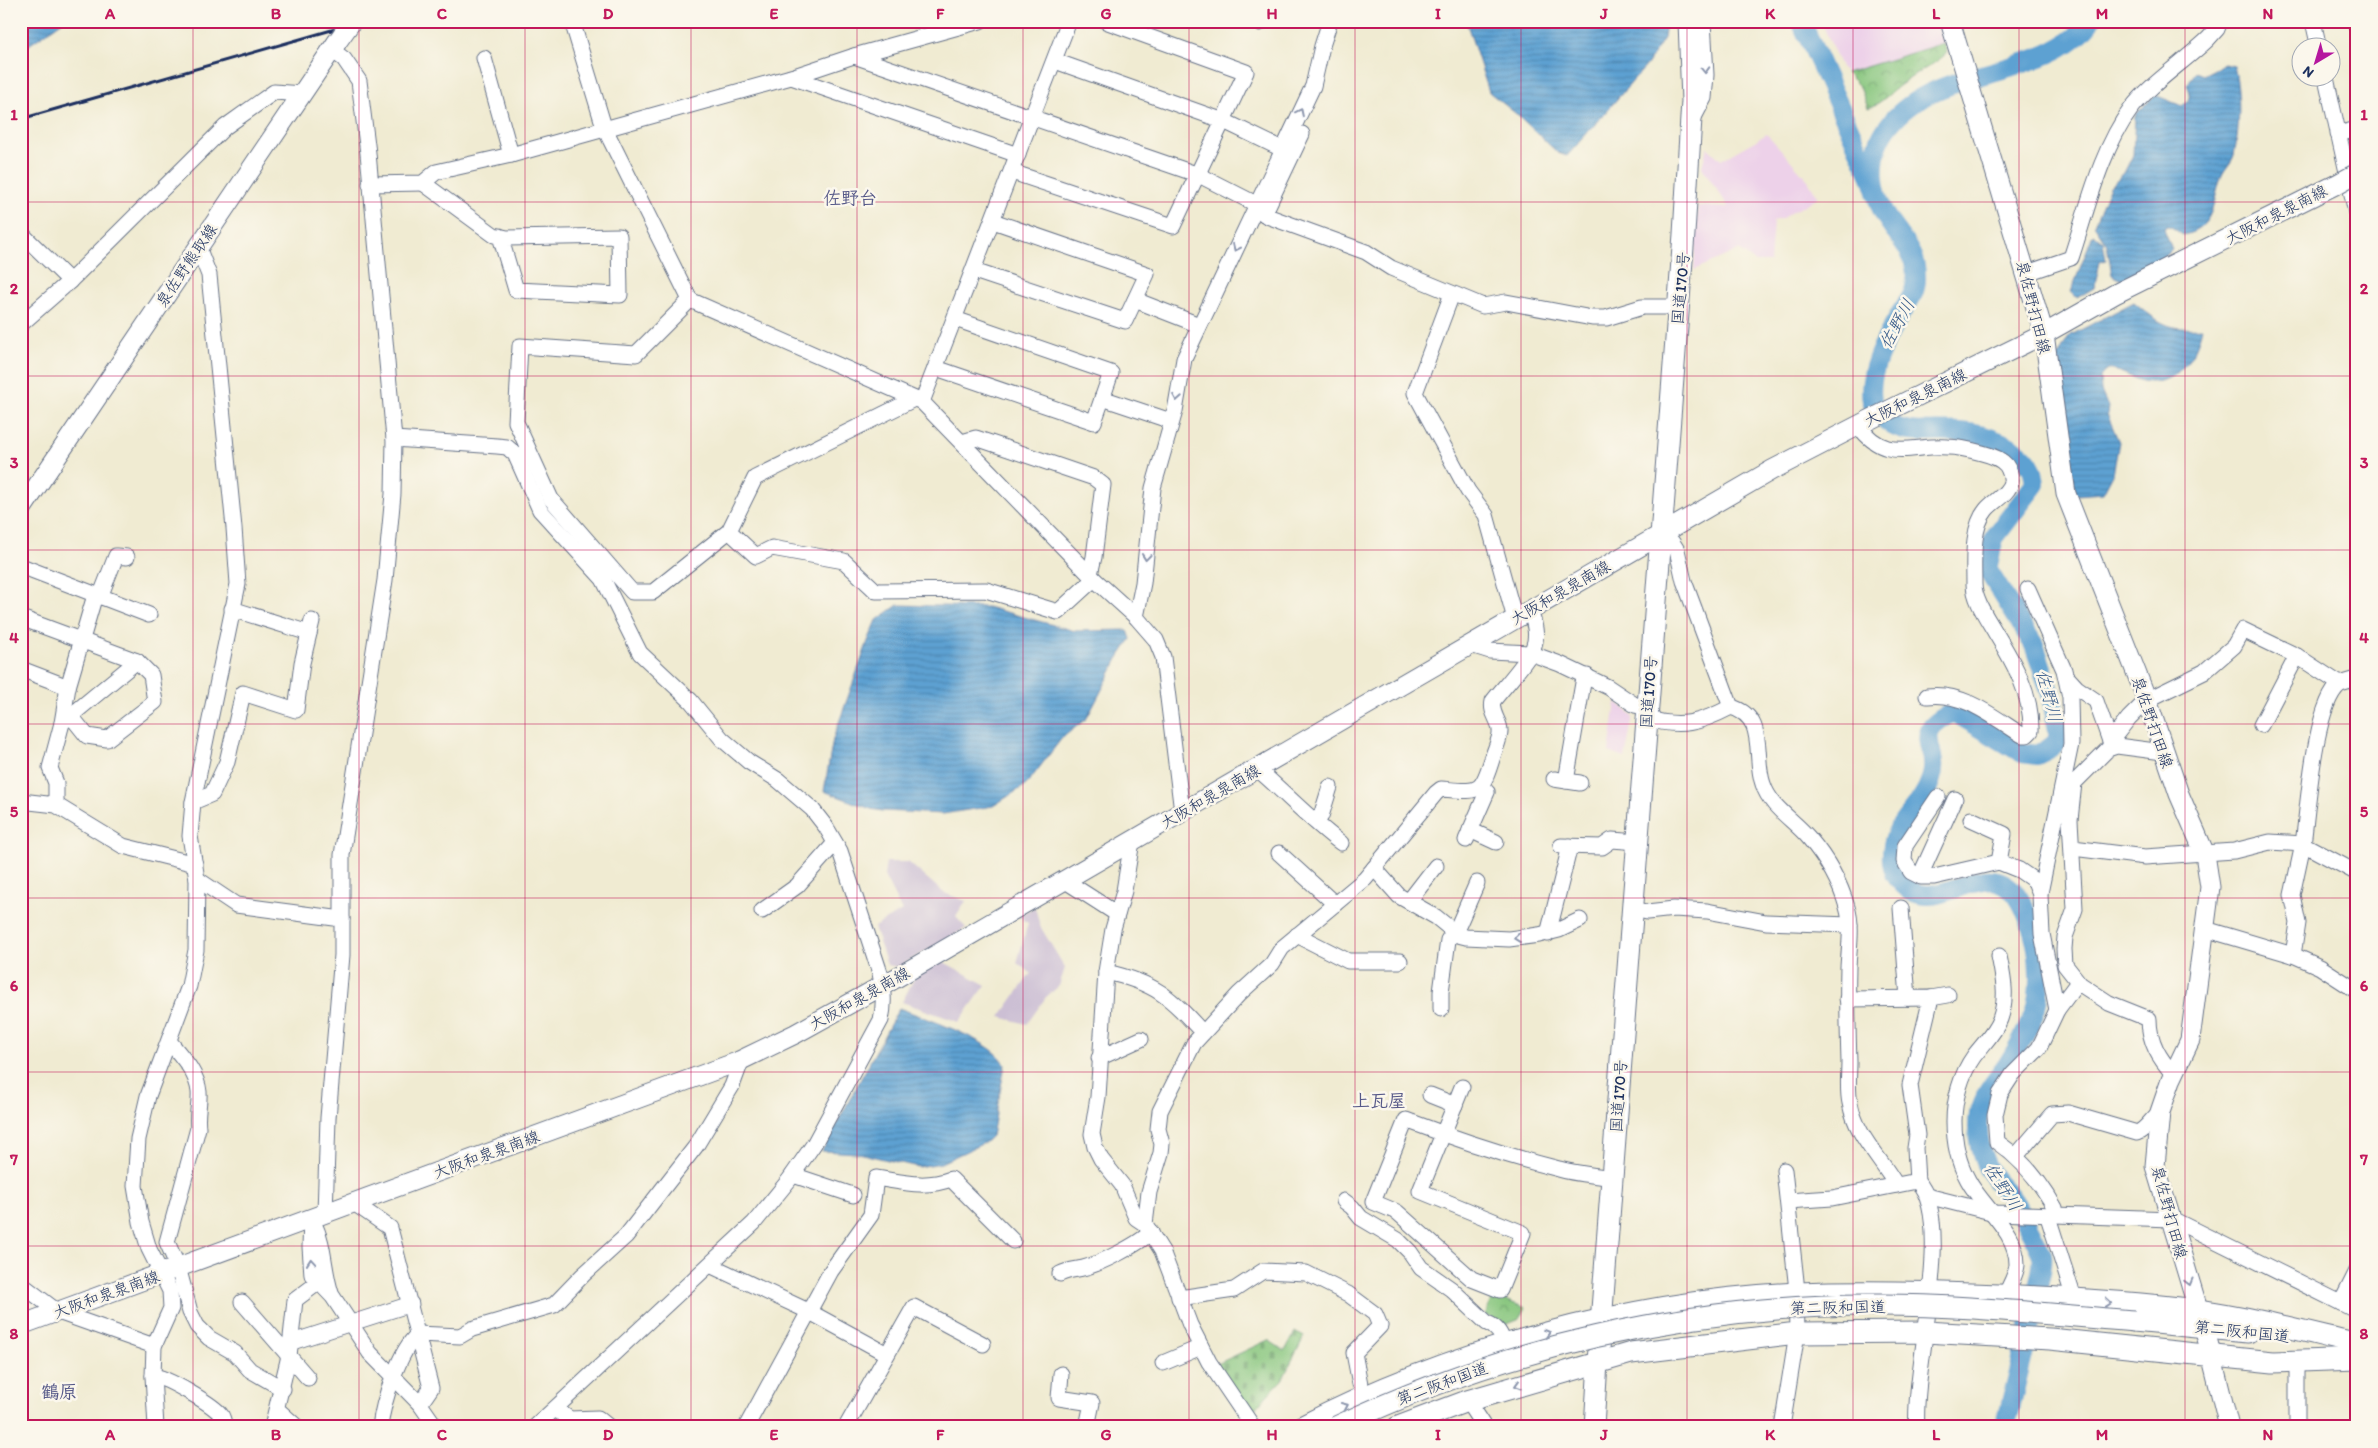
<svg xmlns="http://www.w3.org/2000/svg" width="2378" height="1448" viewBox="0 0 2378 1448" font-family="Itim,'Klee One',sans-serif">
<defs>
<pattern id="cemetery-stones" width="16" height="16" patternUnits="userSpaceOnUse" patternTransform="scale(1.25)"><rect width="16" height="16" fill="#85c57c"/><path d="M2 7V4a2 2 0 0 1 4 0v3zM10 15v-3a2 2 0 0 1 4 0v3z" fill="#6ca069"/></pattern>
<pattern id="park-crowns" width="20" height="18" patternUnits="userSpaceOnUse" patternTransform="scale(1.25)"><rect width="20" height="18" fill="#85c57c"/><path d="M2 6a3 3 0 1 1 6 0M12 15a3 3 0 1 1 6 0" fill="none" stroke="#6ca069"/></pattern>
<pattern id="water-rules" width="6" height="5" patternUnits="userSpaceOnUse" patternTransform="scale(1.25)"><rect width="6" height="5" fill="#5da1d2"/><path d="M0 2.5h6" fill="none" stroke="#4c84ae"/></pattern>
</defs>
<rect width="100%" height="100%" fill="#fbf7ec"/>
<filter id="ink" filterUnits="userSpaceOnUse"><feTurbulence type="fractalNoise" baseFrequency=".02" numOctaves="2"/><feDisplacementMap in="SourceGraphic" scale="10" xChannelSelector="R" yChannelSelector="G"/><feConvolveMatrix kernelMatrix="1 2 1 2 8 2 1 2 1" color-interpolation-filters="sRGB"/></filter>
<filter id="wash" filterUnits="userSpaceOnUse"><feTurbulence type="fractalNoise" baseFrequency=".0096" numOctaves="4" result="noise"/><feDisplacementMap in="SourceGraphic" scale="20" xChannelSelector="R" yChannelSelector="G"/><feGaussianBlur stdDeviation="1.12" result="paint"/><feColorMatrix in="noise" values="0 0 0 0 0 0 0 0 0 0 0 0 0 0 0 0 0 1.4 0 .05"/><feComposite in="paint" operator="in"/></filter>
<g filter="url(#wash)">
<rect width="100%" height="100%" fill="#f0ebd2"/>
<!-- built -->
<g fill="#edd1e9">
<path d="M1821,21H1937L1944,43L1846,73L1841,67Z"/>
<path d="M1767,134L1808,180L1818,197L1781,219L1773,221L1770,262H1755L1739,250L1694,270L1698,206L1726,208L1728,206L1702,167L1707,147L1721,160Z"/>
<path d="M1616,702L1633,716L1625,758L1609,752Z"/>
</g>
<!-- industrial -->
<g fill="#ccbfd4">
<path d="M886,862H908L944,893L966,901L956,917L966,928L898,967L887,965L874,927L902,911L884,876Z"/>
<path d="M1035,907L1040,926L1065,968L1059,986L1046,997L1027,1024L1000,1017L1031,973L1017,963L1028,923L1018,916Z"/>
<path d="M942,961L986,985L959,1022L902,1002L915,977Z"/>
</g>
<!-- cemetery -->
<path fill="url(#cemetery-stones)" stroke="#507a6d" d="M1295,1332L1304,1337L1282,1380L1250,1413L1215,1365L1268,1340L1285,1351Z"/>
<!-- park -->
<g fill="url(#park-crowns)" stroke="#507a6d">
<path d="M1944,43L1947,53C1933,66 1917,72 1902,84C1889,93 1884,102 1868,108L1860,87L1846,73Z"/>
<path d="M1494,1292L1503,1296L1502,1299L1526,1308L1520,1319L1505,1325L1485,1315Z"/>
</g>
<!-- water -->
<g fill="url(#water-rules)" stroke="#3c6898">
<path d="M21,21H63L29,45L21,57Z"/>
<path d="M1466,21H1666L1664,38L1647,65L1567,156L1558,153L1520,117L1489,92Z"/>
<path d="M2224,64L2234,66C2241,93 2240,127 2234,155C2232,163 2223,170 2221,178C2212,204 2214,229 2183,235L2170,226H2166L2164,229L2172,249L2159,262L2122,280L2112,275L2107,245L2094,225L2110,186L2124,173L2133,155L2135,115L2155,95L2182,106L2188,101L2190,93L2187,84L2196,72L2203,75Z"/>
<path d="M2093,234L2103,241L2106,260L2100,262L2094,288L2077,298L2071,292Z"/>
<path d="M2134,302C2161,324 2167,330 2202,328C2196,356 2176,388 2142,381C2132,378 2123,372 2113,370C2106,369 2104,372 2100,377L2101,391L2108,407L2107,414L2119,442L2113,474L2103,493L2076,495L2055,361C2059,358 2064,342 2071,335Z"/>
<path d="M898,605L987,607L1075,631L1128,630L1131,639L1118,659L1087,718L1062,738L1026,785L993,806L943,814L882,811L871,809L824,791L833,739L868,641L877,620Z"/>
<path d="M899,1008C922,1017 998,1042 1005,1065L992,1136L986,1142L941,1163L918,1167L858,1153L822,1151Z"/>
</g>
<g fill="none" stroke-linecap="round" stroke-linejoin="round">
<!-- river -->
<g stroke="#5da1d2" stroke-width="20">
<path d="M1801,21L1872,179"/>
<path d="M2005,1427C2017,1381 2028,1337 2037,1291C2039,1281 2044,1264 2042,1255C2038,1245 2019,1208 2012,1199C2006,1190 1997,1184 1992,1175C1980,1158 1976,1134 1979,1114C1983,1094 1997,1080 2008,1064C2017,1049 2027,1032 2033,1016C2042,995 2040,953 2033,931C2027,913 2018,887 1998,881C1967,872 1930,916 1901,882C1896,877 1893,870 1892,862C1889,821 1921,812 1931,779C1942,747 1906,734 1954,712L2022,753L2037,755L2047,750L2056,743L2059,735L2050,691L2034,645L1987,569L1994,538L2035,484C2034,479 2034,473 2032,469C2022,446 1984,434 1961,432C1938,429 1907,438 1888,422C1883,418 1873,407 1872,401C1867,373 1885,340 1899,316C1907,302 1917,294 1916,276C1916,255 1903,242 1892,226C1870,196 1866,154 1890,124C1938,63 2047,81 2091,21"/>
</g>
</g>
</g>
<g filter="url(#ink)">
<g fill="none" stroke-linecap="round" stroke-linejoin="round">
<!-- minor casing -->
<g stroke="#667187" stroke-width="17">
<g id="minor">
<path d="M572,21L604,127L690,300L636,354L520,346L516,422L551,499L632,592H653L729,531L755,478L914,399"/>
<path d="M1256,21L1260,23L1261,21"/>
<path d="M2313,21L2319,48"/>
<path d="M2355,21L2357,28"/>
<path d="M854,56L1199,175L1256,204L1267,216L1366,252L1391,268L1483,306L1506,302L1592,318H1606L1642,307H1678"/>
<path d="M484,58L511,155"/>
<path d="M1055,61L1224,121L1282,149"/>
<path d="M791,77L1018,155"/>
<path d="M2326,78L2357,217"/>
<path d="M1693,119L1704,98L1706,75L1703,21"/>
<path d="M2338,134L2357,129"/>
<path d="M1012,172L1173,226L1246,72L1105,21"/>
<path d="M423,183L494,235L507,238L619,236L620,295L516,290L500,236"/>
<path d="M370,184L423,183L436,172L511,155L791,77L854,56L980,21"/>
<path d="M1264,214L1302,134"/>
<path d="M21,233L70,281"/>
<path d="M974,271L1125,321L1147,274L993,221"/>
<path d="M2027,273L2071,258C2087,210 2101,149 2131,109C2150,84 2185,61 2208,39L2217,29L2220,21"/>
<path d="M1452,294L1415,393L1468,491L1486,515L1515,619"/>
<path d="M690,300L922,402L1094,579L1136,617L1156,640L1163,657L1182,812"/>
<path d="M1135,300L1199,325"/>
<path d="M21,324L70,281L225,127L274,92L303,94"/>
<path d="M936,368L1094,422L1111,373L955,319"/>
<path d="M1102,398L1171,421"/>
<path d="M922,402L1069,21"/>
<path d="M1858,425C1886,464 1912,444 1948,447C1960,447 1971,450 1982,453C1990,455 2000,458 2006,465C2009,469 2012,477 2011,482C2009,494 1993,501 1986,510C1971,528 1974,562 1974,584C1974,600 1987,618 1995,632C2014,663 2032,694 2031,731L2027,735H2022C1993,717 1963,691 1927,696"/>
<path d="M394,439L497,446L507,447L515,454L540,510L603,579L640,653L691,701L722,739L749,762L778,780L812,809L826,827L840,851L880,973C883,989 885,1003 881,1020L814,1144L789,1180L754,1223L535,1427"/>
<path d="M962,442L976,438L1094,478L1103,485L1094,557L1090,574"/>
<path d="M729,531L756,556L772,548L844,561L876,591L986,590L1058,612L1094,579"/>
<path d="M1661,533L1672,542L1677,550L1684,581L1731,707C1768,717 1753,757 1763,784C1770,807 1794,820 1809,838C1826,858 1840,882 1847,907C1853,926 1849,948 1848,967C1847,999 1848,1030 1849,1062C1849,1075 1847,1090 1850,1103C1856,1136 1880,1157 1896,1185"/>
<path d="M21,566L149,615"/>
<path d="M2028,589L2064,670L2070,697L2071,744L2040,893"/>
<path d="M100,597L116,556L127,557"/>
<path d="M232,609L309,633"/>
<path d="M1136,617L1143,583L1153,488L1175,411L1184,359L1313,86L1322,46L1330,21"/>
<path d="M21,618L137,661L151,675L155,702L107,739L87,736L71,716"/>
<path d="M1471,645L1490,651L1530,653L1560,664L1608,687L1635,705L1647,707"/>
<path d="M21,669L68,687"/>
<path d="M2066,676L2077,688L2096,701L2112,747"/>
<path d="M2340,684C2314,704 2308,809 2303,844L2357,873"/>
<path d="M1646,718C1680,729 1700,723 1731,707"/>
<path d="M62,723L68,687L95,595"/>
<path d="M2261,725L2297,656"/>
<path d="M2110,742L2129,718L2147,700L2204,672L2234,646L2243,630L2297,656L2340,684L2357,679"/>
<path d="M2163,752L2117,746L2108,749L2074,783L2070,820L2075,909L2065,937L2064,949L2065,965L2080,984L2109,1003L2149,1019C2149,1042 2159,1058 2174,1075"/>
<path d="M1259,767L1263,774C1289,797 1313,822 1341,843"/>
<path d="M1554,779L1580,783"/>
<path d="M1566,781L1583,683L1587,676"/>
<path d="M1938,797L1905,846L1904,861L1911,872L1921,877H1934L1999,862L2019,870L2035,881L2040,895L2042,934L2057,1010L2039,1048L2013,1074L2000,1094L1995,1115L1997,1142C2023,1160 2040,1181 2055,1208L2049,1220L2071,1289V1300"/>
<path d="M21,801L56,805L123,846L195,864"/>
<path d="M193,802L212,794L227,762L243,693L296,710L302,663L312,621"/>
<path d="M56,805V783L50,768L62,723L137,661"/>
<path d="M1971,819L2004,834L1999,862"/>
<path d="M1316,822L1321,816L1330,787"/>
<path d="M1470,830L1496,842"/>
<path d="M1466,840L1487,792L1481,787"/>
<path d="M1132,841L1124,891L1113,929L1106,972L1098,1097L1092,1134L1095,1147L1101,1159L1122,1185L1136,1218L1145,1224"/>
<path d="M1561,846L1602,847L1612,840L1638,842"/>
<path d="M2073,848L2145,857L2234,851L2270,842L2303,844L2292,895L2298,923L2293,955"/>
<path d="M1279,853L1335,904"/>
<path d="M1374,868L1399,896L1436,917L1458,935L1466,937L1509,939L1539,935L1559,930L1580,920"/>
<path d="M1920,876L1955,799"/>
<path d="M197,879L236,905L342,919"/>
<path d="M1064,880L1117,914"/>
<path d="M1409,901L1436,866"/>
<path d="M1901,908L1908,998"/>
<path d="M1633,909L1647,912L1674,909L1707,911L1766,922L1850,925"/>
<path d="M762,911L797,886L835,843"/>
<path d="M2205,929L2293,955L2320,967L2357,991"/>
<path d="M1548,934L1570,846"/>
<path d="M1297,935L1348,961H1400"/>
<path d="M1999,956C2003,977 2008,997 2000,1019C1995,1033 1983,1044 1974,1056C1961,1074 1954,1100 1954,1121C1954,1140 1958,1162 1968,1180C1982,1207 2017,1231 2017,1264C2017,1274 2009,1286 2005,1296"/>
<path d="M1106,972C1156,983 1169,996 1203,1033"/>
<path d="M1847,999L1931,998L1948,995"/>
<path d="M1441,1009V992L1448,940L1459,924L1477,883"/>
<path d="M2057,1010L2078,982"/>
<path d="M169,1041C181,1056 197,1072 199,1092C200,1105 196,1112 198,1128L167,1242L178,1267L190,1312L197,1326L209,1338L235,1353L250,1370L283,1389"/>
<path d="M1099,1058L1141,1039"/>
<path d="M1462,1087L1420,1191L1523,1233L1500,1290L1472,1279L1397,1212L1373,1202L1406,1120C1456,1139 1507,1156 1559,1169C1576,1174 1595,1175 1612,1178"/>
<path d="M1430,1095L1455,1105"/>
<path d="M2016,1156L2052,1114L2068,1113L2137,1133C2146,1130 2152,1118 2160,1112"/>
<path d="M793,1175L853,1195"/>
<path d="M1917,1181L1915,1148L1917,1135L1910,1085L1931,998"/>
<path d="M1927,1196L1995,1213L2172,1219L2341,1303L2357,1271"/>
<path d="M1344,1201L1352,1207L1361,1218L1398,1240L1410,1252L1421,1268L1451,1289L1487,1323C1498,1327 1501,1335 1505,1345"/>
<path d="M1788,1201L1832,1198L1917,1181C1956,1220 1912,1370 1917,1427"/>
<path d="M354,1203L390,1228L431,1388L420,1404"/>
<path d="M325,1214L328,1118L342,955V855L385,580L393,494L394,439L368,153L359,81L344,59L332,50"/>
<path d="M311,1219L310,1247L312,1275L333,1297L370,1353L420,1404L436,1427"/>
<path d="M313,1222C325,1244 323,1269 331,1293"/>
<path d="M710,1265L808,1311L887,1354"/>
<path d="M1060,1274C1068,1270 1074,1270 1083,1268C1100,1264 1139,1244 1151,1232"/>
<path d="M21,1284L58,1312L154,1346"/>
<path d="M1179,1298L1234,1290L1263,1271L1306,1273L1348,1294L1375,1314L1380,1326L1354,1353L1360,1384L1366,1396"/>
<path d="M242,1302L308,1378"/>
<path d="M2341,1303L2357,1311"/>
<path d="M289,1343L411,1304"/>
<path d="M1163,1363L1201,1347"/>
<path d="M1061,1374L1059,1398L1092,1403L1087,1427"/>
<path d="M153,1376C166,1377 214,1405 221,1415C223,1418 224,1424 225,1427"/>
<path d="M1467,1401L1484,1427"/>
<path d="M277,1409L297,1427"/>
<path d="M555,1409L570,1419L598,1418L609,1427"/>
<path d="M156,1427L153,1376L154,1346L171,1308L170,1291L149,1249L141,1222L135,1186L138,1139L148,1096L189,986L196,950L197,879L190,836L193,802L238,584L234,528L209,275L198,247"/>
<path d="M272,1427L289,1356L295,1300L319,1282"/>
<path d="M380,1427C383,1401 399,1351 418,1334L460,1336L472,1329L554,1305L583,1275L626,1236L696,1146L732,1086L742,1059"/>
<path d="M746,1427L831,1271L871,1215L876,1178C903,1182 924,1189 951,1179L1013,1241"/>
<path d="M846,1427L914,1307L983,1344"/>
<path d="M1253,1427L1209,1362L1190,1325L1162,1251L1145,1224L1149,1192L1161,1153L1162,1144L1158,1129L1160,1111L1194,1043L1239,994L1272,964L1282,948L1365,879L1436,793L1441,789C1480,792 1481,795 1493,756C1495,749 1501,737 1500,730C1499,719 1490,713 1493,701C1503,688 1528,661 1533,648C1538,637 1535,621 1529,611"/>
<path d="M1782,1427L1797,1333L1796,1281L1784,1170"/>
<path d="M2297,1427V1361"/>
</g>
</g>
<!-- major casing -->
<g stroke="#667187" stroke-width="21">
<g id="major">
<path d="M1950,21L2044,334L2066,494L2147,700L2179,794L2205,854L2210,887L2190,1040L2171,1080L2160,1112L2155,1166L2208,1342L2229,1427"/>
<path d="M21,510L337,42"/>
<path d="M21,1325L737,1062L795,1034L896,978L1772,470L1867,421L2044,334L2115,294L2337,184"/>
<path d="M1594,1427L1598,1362"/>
</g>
</g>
<!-- highway casing -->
<g stroke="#667187" stroke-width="23">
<g id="highway">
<path d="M2134,1321L2248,1332"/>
<path d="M1598,1362L1684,234L1692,101L1689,21"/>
<path d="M1301,1427C1451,1350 1629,1301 1798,1293C1864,1290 1931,1292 1998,1295C2064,1298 2131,1302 2197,1310C2249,1317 2299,1330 2350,1342"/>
<path d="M1398,1427L1467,1401L1631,1353L1797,1333L1925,1332L2050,1339L2273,1362L2357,1359"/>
</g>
</g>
<!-- minor -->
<use href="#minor" stroke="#fff" stroke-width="15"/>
<!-- major -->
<use href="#major" stroke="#fff" stroke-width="19"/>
<!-- highway -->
<use href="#highway" stroke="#fff" stroke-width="21"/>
<!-- rail -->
<path stroke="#1b2f5e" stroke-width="3" d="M21,119L363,21"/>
<!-- major-bridge casing -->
<g stroke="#667187" stroke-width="21" stroke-linecap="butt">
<g id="major-bridge">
<path d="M337,42L352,21"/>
<path d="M2337,184L2357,173"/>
</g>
</g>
<!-- highway-bridge casing -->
<g stroke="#667187" stroke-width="23" stroke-linecap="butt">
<path id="highway-bridge" d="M1336,1427C1501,1348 1684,1306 1868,1305C1957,1304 2046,1314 2134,1321"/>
</g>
<!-- major-bridge -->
<use href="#major-bridge" stroke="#fff" stroke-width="19"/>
<!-- highway-bridge -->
<use href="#highway-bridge" stroke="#fff" stroke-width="21"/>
</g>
<!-- one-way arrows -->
<defs><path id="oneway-chevron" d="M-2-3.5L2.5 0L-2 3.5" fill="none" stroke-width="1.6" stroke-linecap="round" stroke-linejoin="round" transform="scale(1.25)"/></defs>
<g stroke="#8d97ae">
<use href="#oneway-chevron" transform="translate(1705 70) rotate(88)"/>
<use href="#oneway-chevron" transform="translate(1300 112) rotate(-64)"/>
<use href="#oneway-chevron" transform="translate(1236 248) rotate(115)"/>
<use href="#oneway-chevron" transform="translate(1177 398) rotate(100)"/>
<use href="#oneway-chevron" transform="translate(1146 557) rotate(96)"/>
<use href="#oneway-chevron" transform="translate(1517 938) rotate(174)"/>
<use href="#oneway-chevron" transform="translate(311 1262) rotate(-95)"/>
<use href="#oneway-chevron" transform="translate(2189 1282) rotate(75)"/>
<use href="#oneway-chevron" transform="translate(2108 1303) rotate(5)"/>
<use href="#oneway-chevron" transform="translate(1547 1333) rotate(-16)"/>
<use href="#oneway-chevron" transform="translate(1518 1385) rotate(163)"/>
<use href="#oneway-chevron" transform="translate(1345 1406) rotate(-25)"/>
</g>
</g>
<!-- grid -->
<path fill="none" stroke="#c2185b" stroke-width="1" stroke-opacity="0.55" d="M193,21V1427M359,21V1427M525,21V1427M691,21V1427M857,21V1427M1023,21V1427M1189,21V1427M1355,21V1427M1521,21V1427M1687,21V1427M1853,21V1427M2019,21V1427M2185,21V1427M21,202H2357M21,376H2357M21,550H2357M21,724H2357M21,898H2357M21,1072H2357M21,1246H2357"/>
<g text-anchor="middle" stroke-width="5" stroke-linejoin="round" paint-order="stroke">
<!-- street labels -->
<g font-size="16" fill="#1b2f5e" stroke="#fbf7ec">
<text transform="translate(2276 214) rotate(-27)" y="6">大阪和泉泉南線</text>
<text transform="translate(186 265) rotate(-56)" y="6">泉佐野熊取線</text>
<text transform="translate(1680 288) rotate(-85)" y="6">国道170号</text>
<text transform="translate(2034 307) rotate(76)" y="6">泉佐野打田線</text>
<text transform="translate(1915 397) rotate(-26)" y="6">大阪和泉泉南線</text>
<text transform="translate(1560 592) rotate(-30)" y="6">大阪和泉泉南線</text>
<text transform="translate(1648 692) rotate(-86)" y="6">国道170号</text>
<text transform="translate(2153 722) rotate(71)" y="6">泉佐野打田線</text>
<text transform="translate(1210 796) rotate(-30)" y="6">大阪和泉泉南線</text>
<text transform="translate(859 998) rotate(-29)" y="6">大阪和泉泉南線</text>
<text transform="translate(1618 1096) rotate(-86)" y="6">国道170号</text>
<text transform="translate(486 1154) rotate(-20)" y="6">大阪和泉泉南線</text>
<text transform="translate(2170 1212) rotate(75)" y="6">泉佐野打田線</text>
<text transform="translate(106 1294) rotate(-20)" y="6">大阪和泉泉南線</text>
<text transform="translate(1838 1307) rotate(-1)" y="6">第二阪和国道</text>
<text transform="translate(2242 1331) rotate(6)" y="6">第二阪和国道</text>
<text transform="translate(1442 1383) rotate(-20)" y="6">第二阪和国道</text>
</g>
<!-- neighbourhood labels -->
<g font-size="18" font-weight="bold" fill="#555888" stroke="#fbf7ec">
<text x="850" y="204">佐野台</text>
<text x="1379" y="1107">上瓦屋</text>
<text x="59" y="1398">鶴原</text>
</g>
<!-- water labels -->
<g font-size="18" font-style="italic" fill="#325787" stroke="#fbf7ec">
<text transform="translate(1897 324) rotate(-61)" y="6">佐野川</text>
<text transform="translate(2049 696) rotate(75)" y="6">佐野川</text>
<text transform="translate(2003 1187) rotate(57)" y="6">佐野川</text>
</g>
</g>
<!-- margin -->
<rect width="2378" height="1448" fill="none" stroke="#fbf7ec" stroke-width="55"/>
<!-- north arrow -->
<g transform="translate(2316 62) rotate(218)"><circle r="24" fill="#fbf7ec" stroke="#a1a7b3"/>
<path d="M0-4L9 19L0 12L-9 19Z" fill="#b5179e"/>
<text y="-8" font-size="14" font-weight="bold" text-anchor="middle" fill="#1b2f5e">N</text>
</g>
<rect x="28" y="28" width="2322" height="1392" fill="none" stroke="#c2185b" stroke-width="2"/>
<g font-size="16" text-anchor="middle" font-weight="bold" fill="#c2185b">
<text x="110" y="19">A</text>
<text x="276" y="19">B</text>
<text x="442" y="19">C</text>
<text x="608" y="19">D</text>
<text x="774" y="19">E</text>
<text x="940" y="19">F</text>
<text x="1106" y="19">G</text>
<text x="1272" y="19">H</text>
<text x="1438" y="19">I</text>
<text x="1604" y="19">J</text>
<text x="1770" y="19">K</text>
<text x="1936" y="19">L</text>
<text x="2102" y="19">M</text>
<text x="2268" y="19">N</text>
<text x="14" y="120">1</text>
<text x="2364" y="120">1</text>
<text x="14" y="294">2</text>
<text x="2364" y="294">2</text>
<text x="14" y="468">3</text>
<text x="2364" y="468">3</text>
<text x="14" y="643">4</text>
<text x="2364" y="643">4</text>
<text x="14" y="817">5</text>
<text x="2364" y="817">5</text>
<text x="14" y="991">6</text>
<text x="2364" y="991">6</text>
<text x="14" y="1165">7</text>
<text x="2364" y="1165">7</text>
<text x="14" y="1339">8</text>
<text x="2364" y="1339">8</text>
<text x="110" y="1440">A</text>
<text x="276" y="1440">B</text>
<text x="442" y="1440">C</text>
<text x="608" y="1440">D</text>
<text x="774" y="1440">E</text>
<text x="940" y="1440">F</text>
<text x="1106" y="1440">G</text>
<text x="1272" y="1440">H</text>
<text x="1438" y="1440">I</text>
<text x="1604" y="1440">J</text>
<text x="1770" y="1440">K</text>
<text x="1936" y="1440">L</text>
<text x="2102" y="1440">M</text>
<text x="2268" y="1440">N</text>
</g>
</svg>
